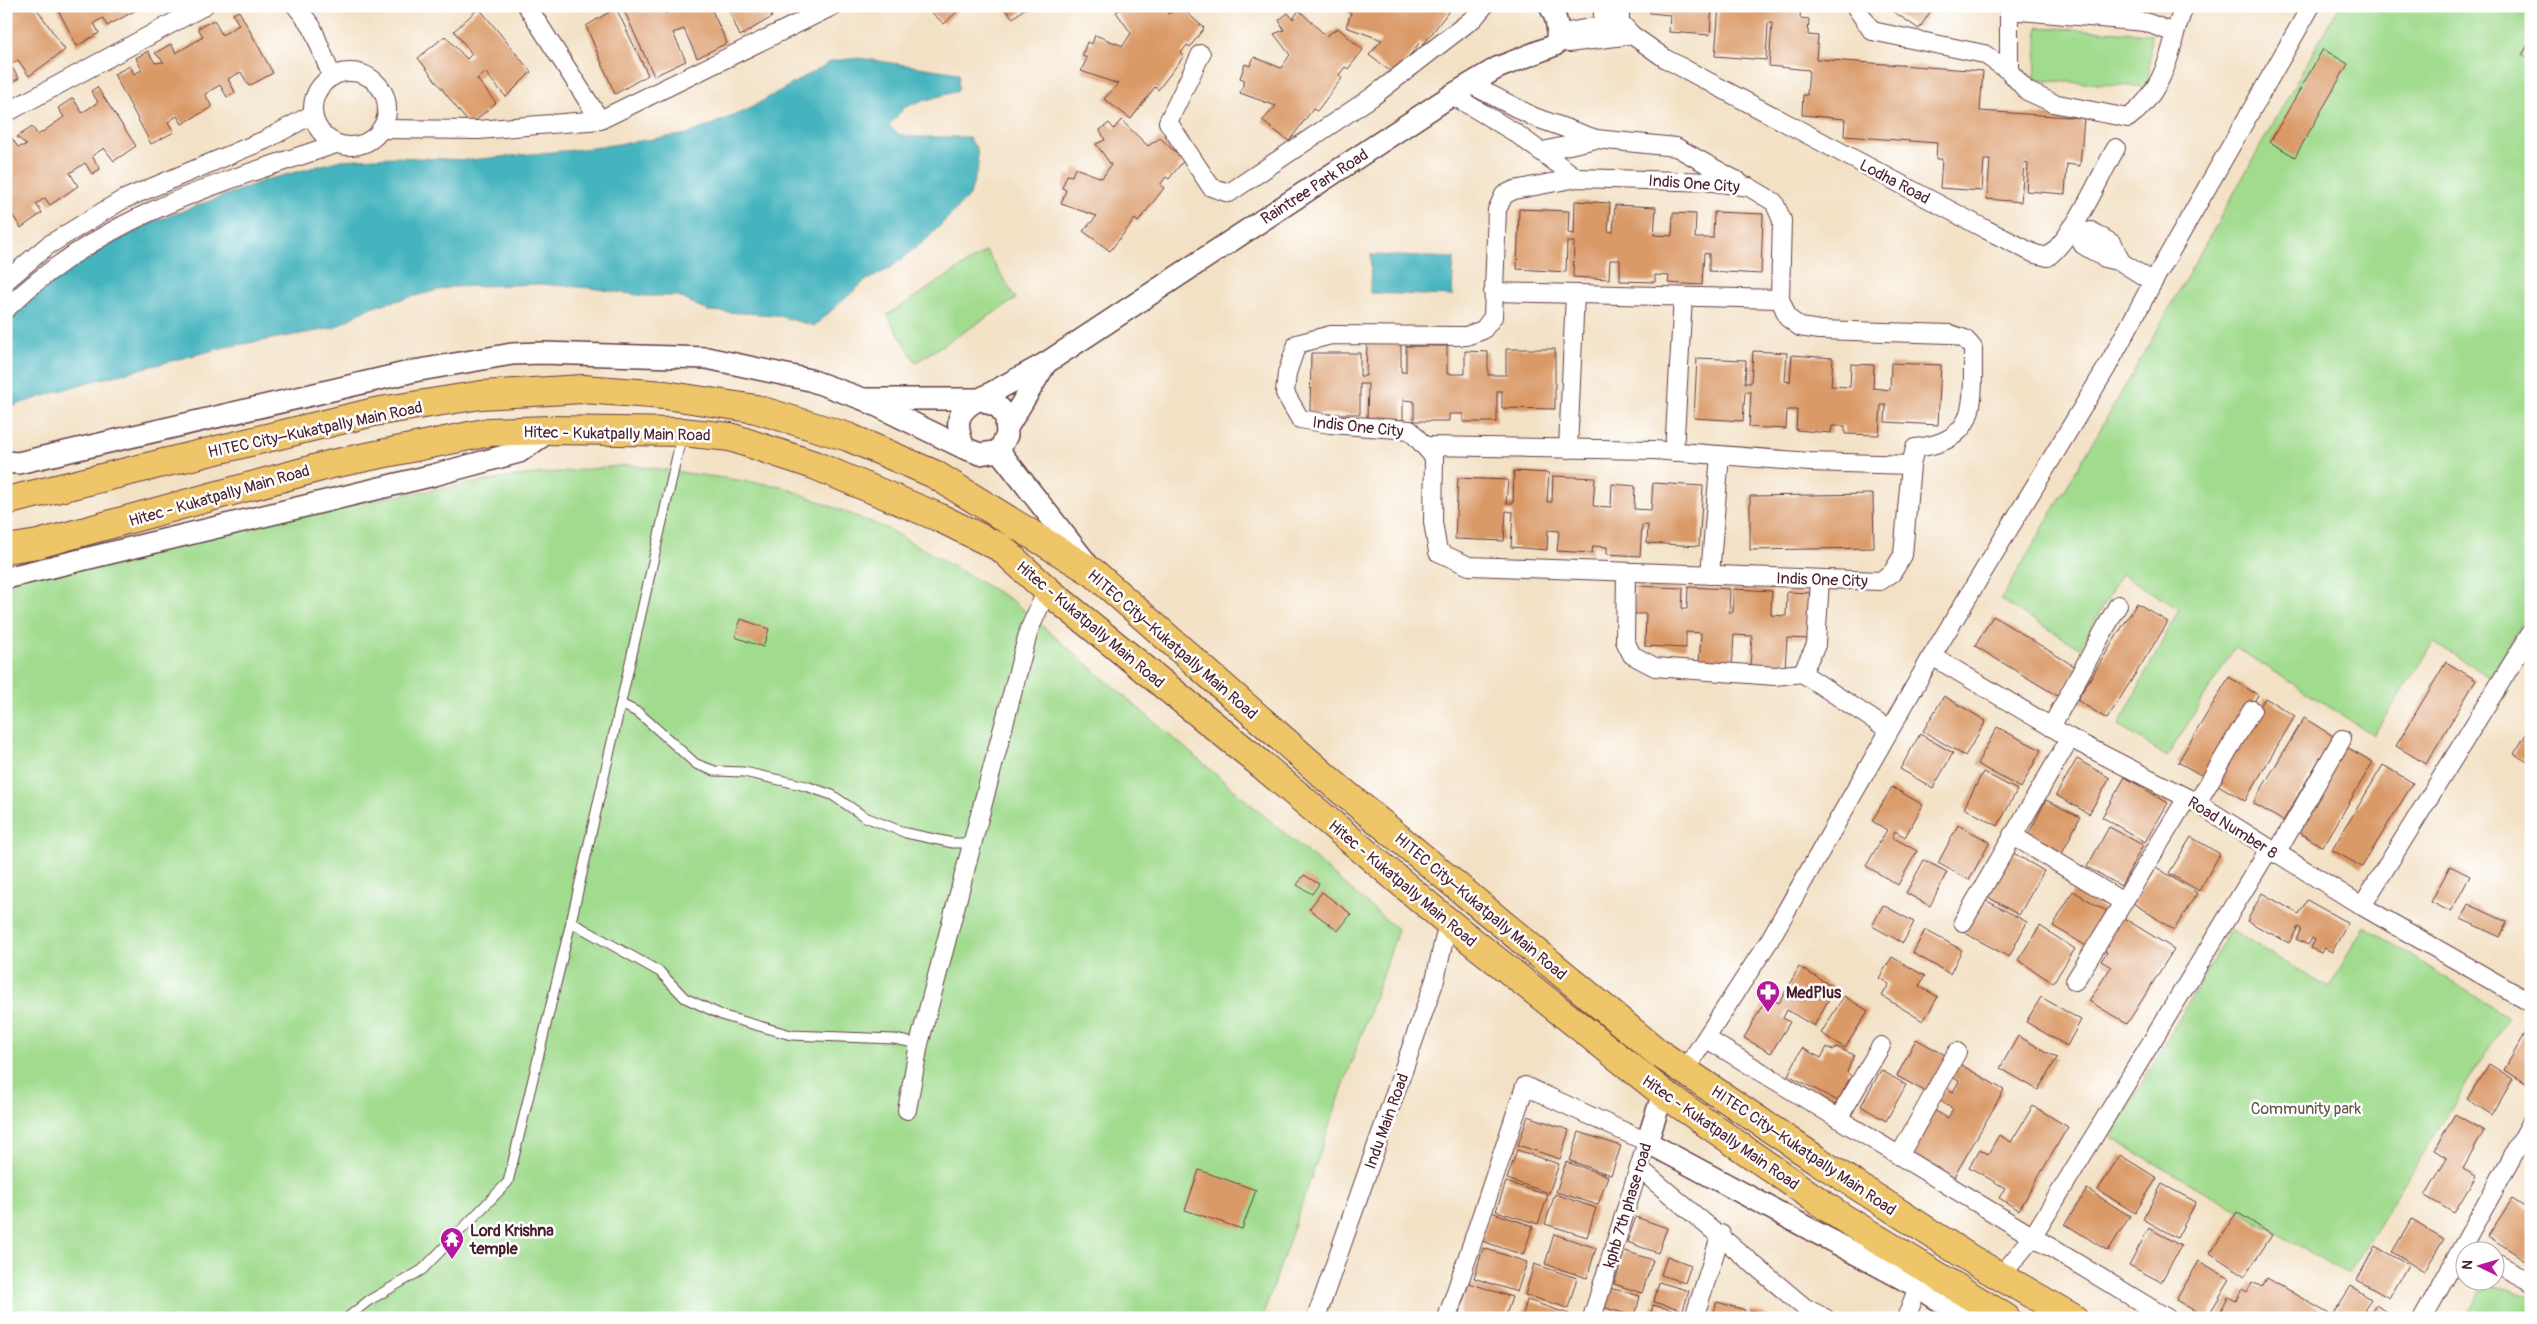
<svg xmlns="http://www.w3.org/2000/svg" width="2537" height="1324" viewBox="0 0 2537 1324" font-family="Pangolin,sans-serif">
<rect width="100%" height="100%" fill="#fff"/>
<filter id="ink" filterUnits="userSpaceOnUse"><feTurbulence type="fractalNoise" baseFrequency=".02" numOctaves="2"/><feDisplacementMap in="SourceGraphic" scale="10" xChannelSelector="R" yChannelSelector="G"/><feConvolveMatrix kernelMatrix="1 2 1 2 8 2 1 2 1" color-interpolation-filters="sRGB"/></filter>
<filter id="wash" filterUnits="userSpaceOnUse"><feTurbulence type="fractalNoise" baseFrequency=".0096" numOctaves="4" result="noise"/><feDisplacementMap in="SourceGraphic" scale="20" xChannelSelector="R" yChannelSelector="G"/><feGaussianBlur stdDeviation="1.12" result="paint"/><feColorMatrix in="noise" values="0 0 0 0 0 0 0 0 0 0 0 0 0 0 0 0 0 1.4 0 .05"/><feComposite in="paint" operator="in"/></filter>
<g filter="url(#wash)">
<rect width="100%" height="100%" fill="#f3e1c5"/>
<!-- green -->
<g fill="#a0db8e" stroke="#757d5c">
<path d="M2339,6H2531V610L2490,676L2434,643L2373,735L2235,647L2167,757L2119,725L2179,609L2121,574L2080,648L2001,600L2130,378Z"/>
<path d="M2038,27L2151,34L2148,87L2035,80Z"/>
<path d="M986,251L1016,299L916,362L887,315Z"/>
<path d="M629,465L781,486L888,529L1013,601L1398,930L1262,1318H6V574L329,507L518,476Z"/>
<path d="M2364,926L2508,1017L2348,1274L2111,1138L2230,930L2329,988Z"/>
<path d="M2486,1282L2531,1297V1318H2466Z"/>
</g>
<!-- water -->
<g fill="#45b4be" stroke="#486a74">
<path d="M859,58L959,73L958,91L906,106L889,125L898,134L912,137H968L977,149L978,166L970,195L928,238L889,269L865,281L814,326L776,315L708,311L678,296H644L590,288L540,284L451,287L371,307L334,328L226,347L82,384L6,408V323L30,299L97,252L153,222L266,180L341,160L393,157L470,160L584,149L688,134L745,111L832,61Z"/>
<path d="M1371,255L1454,258L1452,296L1370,293Z"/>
</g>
<g id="blocks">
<!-- building -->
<g fill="#da9a67">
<path d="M6,6H35L65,50L29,76L18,60L10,65L19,78L6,87Z"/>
<path d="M56,6H136L138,9L107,26L103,18L94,23L99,33L77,46Z"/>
<path d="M622,6H662L665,14L673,10L672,6H710L727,43L697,58L684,29L673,33L686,61L654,76Z"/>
<path d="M727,6H767L772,17L740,36Z"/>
<path d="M789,6H807L795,15Z"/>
<path d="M931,6H963L944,24L928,9Z"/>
<path d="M1002,6H1028L1013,18Z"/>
<path d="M1125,6H1160L1168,14L1180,6L1204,28L1190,47L1187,45L1181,53L1184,56L1158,90L1155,87L1131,119L1104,99L1118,84L1081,71L1087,58L1082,56L1087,42L1092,44L1095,35L1123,46L1131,33L1116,12Z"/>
<path d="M1349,6H1447L1445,9L1449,11L1423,45L1420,42L1395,75L1369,55L1382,40L1346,27L1351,13L1347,12Z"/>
<path d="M1651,6H1712L1710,35L1669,32L1670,15L1650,13Z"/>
<path d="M1719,6H1801L1800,18L1809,19L1808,35L1818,36L1816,59L1983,71L1980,111L2084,118L2080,166L2067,164L2065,194L2026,191L2028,164L2024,163L2021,202L1987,199L1990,160H1984L1982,191L1940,188L1942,159H1936L1937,143L1844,136L1845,119L1802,115L1803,95H1807L1809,70L1769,66L1772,23H1768L1766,60L1715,56Z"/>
<path d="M1885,6H1934L1919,29Z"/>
<path d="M2140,6H2174V10Z"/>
<path d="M479,8L531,72L506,97L485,72L477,79L496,103L470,125L418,58L445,36L467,59L472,54L454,31Z"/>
<path d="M616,8L648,75L615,94L586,26Z"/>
<path d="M1299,10L1326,36L1338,28L1363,50L1348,69L1345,67L1339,75L1342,78L1317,111L1313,109L1289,141L1262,121L1276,106L1240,93L1245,80L1240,78L1245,64L1250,66L1254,57L1281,68L1290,55L1274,34L1284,30L1279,20L1288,13L1293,19Z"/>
<path d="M239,11L273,73L249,86L241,72L228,79L235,92L227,97L220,85L205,94L212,107L182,124L177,116L168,122L174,132L151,144L114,74L130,66L134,74L142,70L136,58L148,51L155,63L164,62L155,53L171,44L176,53L203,37L198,28L214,20L222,35L239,25L233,14Z"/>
<path d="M2531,40V60L2522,55Z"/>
<path d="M2323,49L2348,64L2295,157L2270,142Z"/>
<path d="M97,87L136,146L114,161L104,148L92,156L100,169L92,174L85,163L70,173L78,186L50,205L45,198L36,204L42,213L21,228L6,205V139L10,136L18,147L27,145L17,137L32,127L38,135L64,117L58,108L73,98L82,113L98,102L91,91Z"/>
<path d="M1121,120L1148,146L1160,138L1184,160L1169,179L1166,177L1160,185L1164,188L1138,222L1135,219L1110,251L1083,231L1097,216L1061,204L1066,190L1062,188L1067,175L1072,176L1075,168L1102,178L1111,165L1096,144L1105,140L1100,130L1109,123L1114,129Z"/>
<path d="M1575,201L1610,203L1608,231L1613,232L1615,205L1656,207L1654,235L1672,236L1673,213L1696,214L1695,238H1713L1714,212L1763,214L1761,274L1709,271V254L1704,253L1702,285L1668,283L1669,276L1655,275V282L1620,281V260H1610L1609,279L1573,277L1574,242H1567L1566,272L1517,269L1519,209L1569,211L1568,233L1574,234Z"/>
<path d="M1367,343L1401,344V372H1406V346H1447V374H1465V351L1488,352V375H1506V349H1555V409L1502,408V391H1497V422H1463V414H1449V421H1414V401L1403,400V420H1367L1368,384H1360V414H1310L1311,353H1360V376H1366Z"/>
<path d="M1753,351L1787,353L1785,381L1790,382L1792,355L1833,358L1831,386L1850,387L1851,364L1874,365L1873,388L1890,390L1891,363L1941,365L1938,425L1885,422L1886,405H1881L1879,435L1845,434V426H1832L1831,433L1796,430L1797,410H1787L1786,429L1749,427L1751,392H1745L1743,421L1694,418L1697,358L1746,360L1745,383H1751Z"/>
<path d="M1514,471L1549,473L1547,502H1552L1553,476L1595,478L1593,506L1611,507L1612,484L1635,486L1634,509L1651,510L1653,483L1703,486L1699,546L1647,543L1648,525H1642L1640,556L1607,554V547L1593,546L1592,553L1557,551L1559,531L1548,530L1547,550L1511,547L1513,512L1506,511L1504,541L1455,539L1458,478L1508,480L1506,503H1513Z"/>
<path d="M1873,494L1874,548L1750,550V496Z"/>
<path d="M1635,586L1683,588L1682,609H1687L1688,587L1730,589L1729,612H1733V589L1772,591L1771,615L1786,616L1787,592L1812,593L1810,639L1787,638L1785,669L1750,667L1752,636L1734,635L1732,667L1699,665L1701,633L1686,632V648L1645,646L1646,614H1634Z"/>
<path d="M2137,603L2168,622L2107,719L2077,700Z"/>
<path d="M1993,616L2077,668L2059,697L1975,646Z"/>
<path d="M741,619L769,629L763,647L735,637Z"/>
<path d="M2446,662L2476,680L2426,764L2396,746Z"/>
<path d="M2229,677L2258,695L2208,779L2178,762Z"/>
<path d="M1944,696L1986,721L1965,756L1923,731Z"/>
<path d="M2265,698L2295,716L2245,801L2215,783Z"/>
<path d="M2304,718L2333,736L2283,821L2253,803Z"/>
<path d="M2531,726V764L2514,754Z"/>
<path d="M1997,727L2041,750L2021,788L1977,764Z"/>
<path d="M1920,734L1953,753L1933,788L1900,769Z"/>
<path d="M2343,745L2373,762L2323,847L2293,829Z"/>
<path d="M2077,759L2110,778L2089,814L2056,795Z"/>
<path d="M2383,765L2413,783L2362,867L2332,850Z"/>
<path d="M1983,772L2017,790L1998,826L1964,808Z"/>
<path d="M2125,777L2168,803L2145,842L2102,817Z"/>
<path d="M1892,787L1923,805L1905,837L1895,831L1892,837L1917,851L1898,885L1866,866L1887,830L1872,821Z"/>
<path d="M2046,800L2080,817L2062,854L2027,837Z"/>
<path d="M1958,825L1990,842L1969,880L1938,863Z"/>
<path d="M2109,827L2143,845L2121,886L2087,867Z"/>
<path d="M2191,837L2220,854L2199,891L2169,873Z"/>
<path d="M2008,850L2044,871L2019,915L1983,894Z"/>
<path d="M1924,860L1947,872L1930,906L1906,893Z"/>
<path d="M2450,866L2470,876L2451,912L2431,902Z"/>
<path d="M2156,867L2197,893L2174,930L2133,903Z"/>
<path d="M1304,875L1319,884L1312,894L1297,885Z"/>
<path d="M2073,891L2108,912L2088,947L2053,926Z"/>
<path d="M1322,892L1351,914L1338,931L1309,909Z"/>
<path d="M2262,893L2299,914L2307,900L2348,923L2332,952L2324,948L2321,953L2311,948L2315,940L2312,938L2308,945L2296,939L2301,929L2298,927L2289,943L2247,921Z"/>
<path d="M1983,899L2027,922L2009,957L1965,933Z"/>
<path d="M2468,904L2507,922L2500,937L2461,919Z"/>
<path d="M1883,905L1914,922L1903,943L1872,926Z"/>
<path d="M2122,917L2174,949L2127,1024L2089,1001L2111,967L2101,961L2107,952L2102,949Z"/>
<path d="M2040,926L2075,949L2053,983L2018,960Z"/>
<path d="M1925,930L1962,950L1950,974L1913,953Z"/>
<path d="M1892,957L1925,976L1919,986L1938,997L1923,1021L1882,996L1889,984L1879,978Z"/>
<path d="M1799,967L1835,988L1814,1026L1787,1010L1783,1018L1790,1022L1771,1053L1744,1038L1767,997L1779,1003Z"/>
<path d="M1844,996L1868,1011L1845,1048L1821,1033Z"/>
<path d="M2041,997L2081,1020L2067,1046L2026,1022Z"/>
<path d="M2528,1028L2531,1029V1086L2504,1070Z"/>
<path d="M2018,1036L2057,1058L2038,1090L2000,1068Z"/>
<path d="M1916,1039L1947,1056L1928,1093L1897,1076Z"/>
<path d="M1827,1047L1833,1050L1837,1047L1854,1055L1847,1072L1851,1076L1838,1101L1788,1075L1802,1048L1821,1058Z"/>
<path d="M1958,1063L2004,1090L1950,1184L1904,1157L1932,1109L1948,1118L1953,1109L1939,1100L1947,1088L1953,1092L1959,1081L1950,1076Z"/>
<path d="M2489,1064L2513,1079L2492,1115L2467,1099Z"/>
<path d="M1881,1070L1906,1085L1886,1121L1861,1106Z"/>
<path d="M2033,1106L2068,1127L2019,1210L1999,1198L2005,1188L1969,1167L1980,1149L1988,1154L1999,1135L2011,1142Z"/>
<path d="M2455,1114L2484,1131L2463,1169L2476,1176L2454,1213L2425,1196L2447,1158L2434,1150Z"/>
<path d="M1528,1116L1569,1130L1560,1159L1518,1145Z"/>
<path d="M1579,1132L1621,1146L1611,1175L1570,1161Z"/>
<path d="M1517,1150L1559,1164L1549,1193L1507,1179Z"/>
<path d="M2120,1155L2157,1178L2135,1213L2098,1190Z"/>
<path d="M1566,1162L1608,1176L1598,1205L1556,1192Z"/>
<path d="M1199,1170L1256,1190L1242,1229L1185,1210Z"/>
<path d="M1506,1182L1548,1195L1538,1224L1496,1211Z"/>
<path d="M2162,1184L2196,1202L2177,1238L2143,1219Z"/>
<path d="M2087,1189L2130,1216L2108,1251L2065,1224Z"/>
<path d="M1555,1194L1596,1208L1587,1237L1545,1224Z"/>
<path d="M2512,1199L2531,1211V1264L2488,1236Z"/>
<path d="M1491,1212L1533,1226L1523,1255L1482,1241Z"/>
<path d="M2237,1212L2272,1235L2245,1276L2210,1253Z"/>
<path d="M1636,1217L1667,1228L1658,1253L1627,1242Z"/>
<path d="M2412,1219L2444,1239L2424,1272L2392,1252Z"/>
<path d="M2149,1228L2181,1246L2161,1282L2129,1265Z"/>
<path d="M1554,1234L1596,1248L1587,1278L1545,1264Z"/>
<path d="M2375,1246L2408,1265L2389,1298L2357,1280Z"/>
<path d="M1483,1248L1527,1262L1517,1292L1474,1278Z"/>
<path d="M1625,1251L1653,1260L1642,1293L1614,1284Z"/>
<path d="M1667,1256L1691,1265L1685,1283L1661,1275Z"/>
<path d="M2199,1261L2230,1279L2207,1318L2176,1300Z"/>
<path d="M1534,1264L1577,1278L1568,1308L1525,1295Z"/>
<path d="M2267,1278L2336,1318H2217L2228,1297L2236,1301L2242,1289L2247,1292L2252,1282L2262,1287Z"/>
<path d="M1659,1282L1689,1291L1683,1310L1654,1302Z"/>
<path d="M1469,1283L1512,1297L1505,1318H1474L1459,1313Z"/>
<path d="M2351,1286L2371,1299L2364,1309L2371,1313L2376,1305L2395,1318H2339L2333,1314Z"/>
<path d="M1610,1288L1640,1296L1635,1316L1605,1308Z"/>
<path d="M1527,1300L1569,1314L1568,1318H1522Z"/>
<path d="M1717,1302L1745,1310L1743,1318H1712Z"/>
<path d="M1653,1305L1683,1313L1681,1318H1650Z"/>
<path d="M1751,1310L1774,1317V1318H1748Z"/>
</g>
</g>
</g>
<g filter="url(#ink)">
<use href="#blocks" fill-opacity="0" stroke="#633c42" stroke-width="1"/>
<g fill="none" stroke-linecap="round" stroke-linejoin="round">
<!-- service casing -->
<g stroke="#633c42" stroke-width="11">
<g id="service">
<path d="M621,704L639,713L696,764L715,771L744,772L806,786L832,795L865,817L906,833L953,843H972"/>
<path d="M571,922L660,972L685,998L724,1016L791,1035L894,1039L919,1044"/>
<path d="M347,1318L368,1301L422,1270L508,1182L571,922L682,434"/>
</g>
</g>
<!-- minor casing -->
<g stroke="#633c42" stroke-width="20">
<g id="minor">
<path d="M296,6L312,27L332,77"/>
<path d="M527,6L600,120"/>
<path d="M1620,6V22"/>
<path d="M1855,6L1872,31L1984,54L2009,71L2027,91L2053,103L2128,118C2155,99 2169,65 2175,33L2145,22L2009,10V71"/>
<path d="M1603,24V6"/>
<path d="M2175,33L2184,6"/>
<path d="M1558,34L1620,22L1632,35L1666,59L1987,230L2035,254L2048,257C2077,232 2097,181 2116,148"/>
<path d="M1568,43L1632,35"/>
<path d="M1201,54L1168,122L1211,187L1229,193L1372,97L1474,18L1484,6"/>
<circle cx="350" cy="109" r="37"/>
<path d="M1472,85L1534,117L1596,139L1676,147L1739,182"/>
<path d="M1452,95L1514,132L1577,178"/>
<path d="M6,113L204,6"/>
<path d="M381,129L478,130L600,120L833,6"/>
<path d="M1543,151L1596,139"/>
<path d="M1577,178L1713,182L1749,187L1774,202L1782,220L1780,299L1788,318L1800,327L1819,330L1950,334L1965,339L1973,348C1972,401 1981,441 1915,448L1911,465L1903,555L1892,573L1880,581L1469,566L1438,552L1433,522L1434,457L1410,430L1330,424L1300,419L1285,393L1287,373L1297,344L1331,335L1466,336L1483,330L1493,317L1497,210L1504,195L1514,190Z"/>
<path d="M2070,229L2078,234L2083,245L2105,258L2121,262L2153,282"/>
<path d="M2078,234L2091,231L2113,244L2121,262"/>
<path d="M6,281L47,246L122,200L265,140L313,114"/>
<path d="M1493,292L1780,299"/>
<path d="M6,309C100,217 215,184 336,144"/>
<path d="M1425,446L1654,450L1810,462L1911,465"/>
<path d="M1568,449L1575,294"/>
<path d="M1674,452L1683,297"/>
<path d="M1626,572L1625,641L1632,655L1655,667L1775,676L1802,673L1816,645L1820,579"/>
<path d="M1710,575L1720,455"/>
<path d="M1932,656L2070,738L2197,803L2362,906L2531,1003"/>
<path d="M1802,673L1889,730"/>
<path d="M2051,727L2118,605"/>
<path d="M2197,803L2252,710"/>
<path d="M2012,835L2123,902"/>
<path d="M2276,854L2342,739"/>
<path d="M2362,906L2531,633"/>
<path d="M1963,922L2070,738"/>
<path d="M2075,981L2187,798"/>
<path d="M1707,1039L2167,1318"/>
<path d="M1685,1070L1769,941L1932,656L2107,367L2153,282L2311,6"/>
<path d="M907,1110L919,1044L1029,630L1047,590"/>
<path d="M1838,1119L1881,1046"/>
<path d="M1899,1156L1957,1052"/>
<path d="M1639,1168L1804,1307L1825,1318"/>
<path d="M2494,1262L2531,1282"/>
<path d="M2001,1276L2032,1238L2269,849"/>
<path d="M1316,1318L1435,980L1448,922"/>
<path d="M1447,1318L1525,1086L1647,1142L1592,1318"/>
<path d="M1694,1318L1721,1234"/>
<path d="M1906,1318L1918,1287"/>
<path d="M2423,1318L2531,1123"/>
</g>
</g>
<!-- tertiary casing -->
<g stroke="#633c42" stroke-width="24">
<g id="tertiary">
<path d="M863,399H980L1000,408L1006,418L1007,435L999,451L980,454L964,448C955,424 955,411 980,399L1046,363L1452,95L1497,68L1555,45C1560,30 1557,19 1550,6"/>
<path d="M1008,426L1046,363"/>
<path d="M999,451L1088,565"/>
<path d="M6,462L18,463L414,371L512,354L542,353L707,358L810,380L863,399L964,448"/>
<path d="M6,578L434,475L519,452L551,430"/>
<path d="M1663,1093L1647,1142L1918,1287L1966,1318"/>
</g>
</g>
<!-- primary casing -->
<g stroke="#633c42" stroke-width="30">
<g id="primary">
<path d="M6,501L374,412L481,395L583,389L665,395L756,409L848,437L934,474L1094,573L1330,781L1657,1052L1820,1162L1974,1261L2073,1318"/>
<path d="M6,549L38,544L332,464L489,432L551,430L682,432L730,437L814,465L938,517L1001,548L1047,590L1249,754L1448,922L1663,1093L1837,1214L2006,1318"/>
</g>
</g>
<!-- service -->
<use href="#service" stroke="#fff" stroke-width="9"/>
<!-- minor -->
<use href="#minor" stroke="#fff" stroke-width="18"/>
<!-- tertiary -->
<use href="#tertiary" stroke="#fff" stroke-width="21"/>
<!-- primary -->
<use href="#primary" stroke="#eec569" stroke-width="28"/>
</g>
</g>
<!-- icons -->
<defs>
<g id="pharmacy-pin" transform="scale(1.25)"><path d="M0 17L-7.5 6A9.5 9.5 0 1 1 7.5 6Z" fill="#b5179e" stroke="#fff"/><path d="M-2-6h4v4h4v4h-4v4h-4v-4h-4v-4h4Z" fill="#fff"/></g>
<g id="temple-pin" transform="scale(1.25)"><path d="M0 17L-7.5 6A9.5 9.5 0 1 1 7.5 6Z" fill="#b5179e" stroke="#fff"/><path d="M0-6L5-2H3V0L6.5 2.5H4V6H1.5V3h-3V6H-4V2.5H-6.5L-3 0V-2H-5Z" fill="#fff"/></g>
</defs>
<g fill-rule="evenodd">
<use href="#pharmacy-pin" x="1768" y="992"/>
<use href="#temple-pin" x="452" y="1239"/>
</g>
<g text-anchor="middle" stroke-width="5" stroke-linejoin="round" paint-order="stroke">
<!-- street labels -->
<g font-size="16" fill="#4a1f2b" stroke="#fff">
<text transform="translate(1895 181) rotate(28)" y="6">Lodha Road</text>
<text transform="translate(1694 183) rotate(4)" y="6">Indis One City</text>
<text transform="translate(1314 186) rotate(-33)" y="6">Raintree Park Road</text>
<text transform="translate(1358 426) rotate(6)" y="6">Indis One City</text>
<text transform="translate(315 429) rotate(-12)" y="6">HITEC City–Kukatpally Main Road</text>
<text transform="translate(617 433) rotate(1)" y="6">Hitec - Kukatpally Main Road</text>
<text transform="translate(219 495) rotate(-16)" y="6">Hitec - Kukatpally Main Road</text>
<text transform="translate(1822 579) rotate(2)" y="6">Indis One City</text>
<text transform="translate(1091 624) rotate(40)" y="6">Hitec - Kukatpally Main Road</text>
<text transform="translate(1173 644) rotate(41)" y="6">HITEC City–Kukatpally Main Road</text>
<text transform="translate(2233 827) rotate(32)" y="6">Road Number 8</text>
<text transform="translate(1403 883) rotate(40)" y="6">Hitec - Kukatpally Main Road</text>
<text transform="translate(1481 906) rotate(40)" y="6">HITEC City–Kukatpally Main Road</text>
<text transform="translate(1386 1121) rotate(-70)" y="6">Indu Main Road</text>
<text transform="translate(1721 1132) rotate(35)" y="6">Hitec - Kukatpally Main Road</text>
<text transform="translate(1804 1150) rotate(34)" y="6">HITEC City–Kukatpally Main Road</text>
<text transform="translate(1627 1205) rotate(-73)" y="6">kphb 7th phase road</text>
</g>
<!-- poi labels -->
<g font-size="16" font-weight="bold" fill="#4a1f2b" stroke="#fff" text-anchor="start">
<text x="1786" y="998">MedPlus</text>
<text x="470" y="1236">Lord Krishna<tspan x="470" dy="18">temple</tspan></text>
</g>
<!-- park labels -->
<g font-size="16" fill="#645749" stroke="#fff">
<text x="2306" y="1114">Community park</text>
</g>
</g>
<!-- margin -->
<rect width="2537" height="1324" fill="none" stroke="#fff" stroke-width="25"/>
<!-- north arrow -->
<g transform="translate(2480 1266) rotate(275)"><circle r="24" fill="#ffffff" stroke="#b7a5aa"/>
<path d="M0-4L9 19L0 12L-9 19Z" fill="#b5179e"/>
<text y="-8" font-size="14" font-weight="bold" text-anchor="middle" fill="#4a1f2b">N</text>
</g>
</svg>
